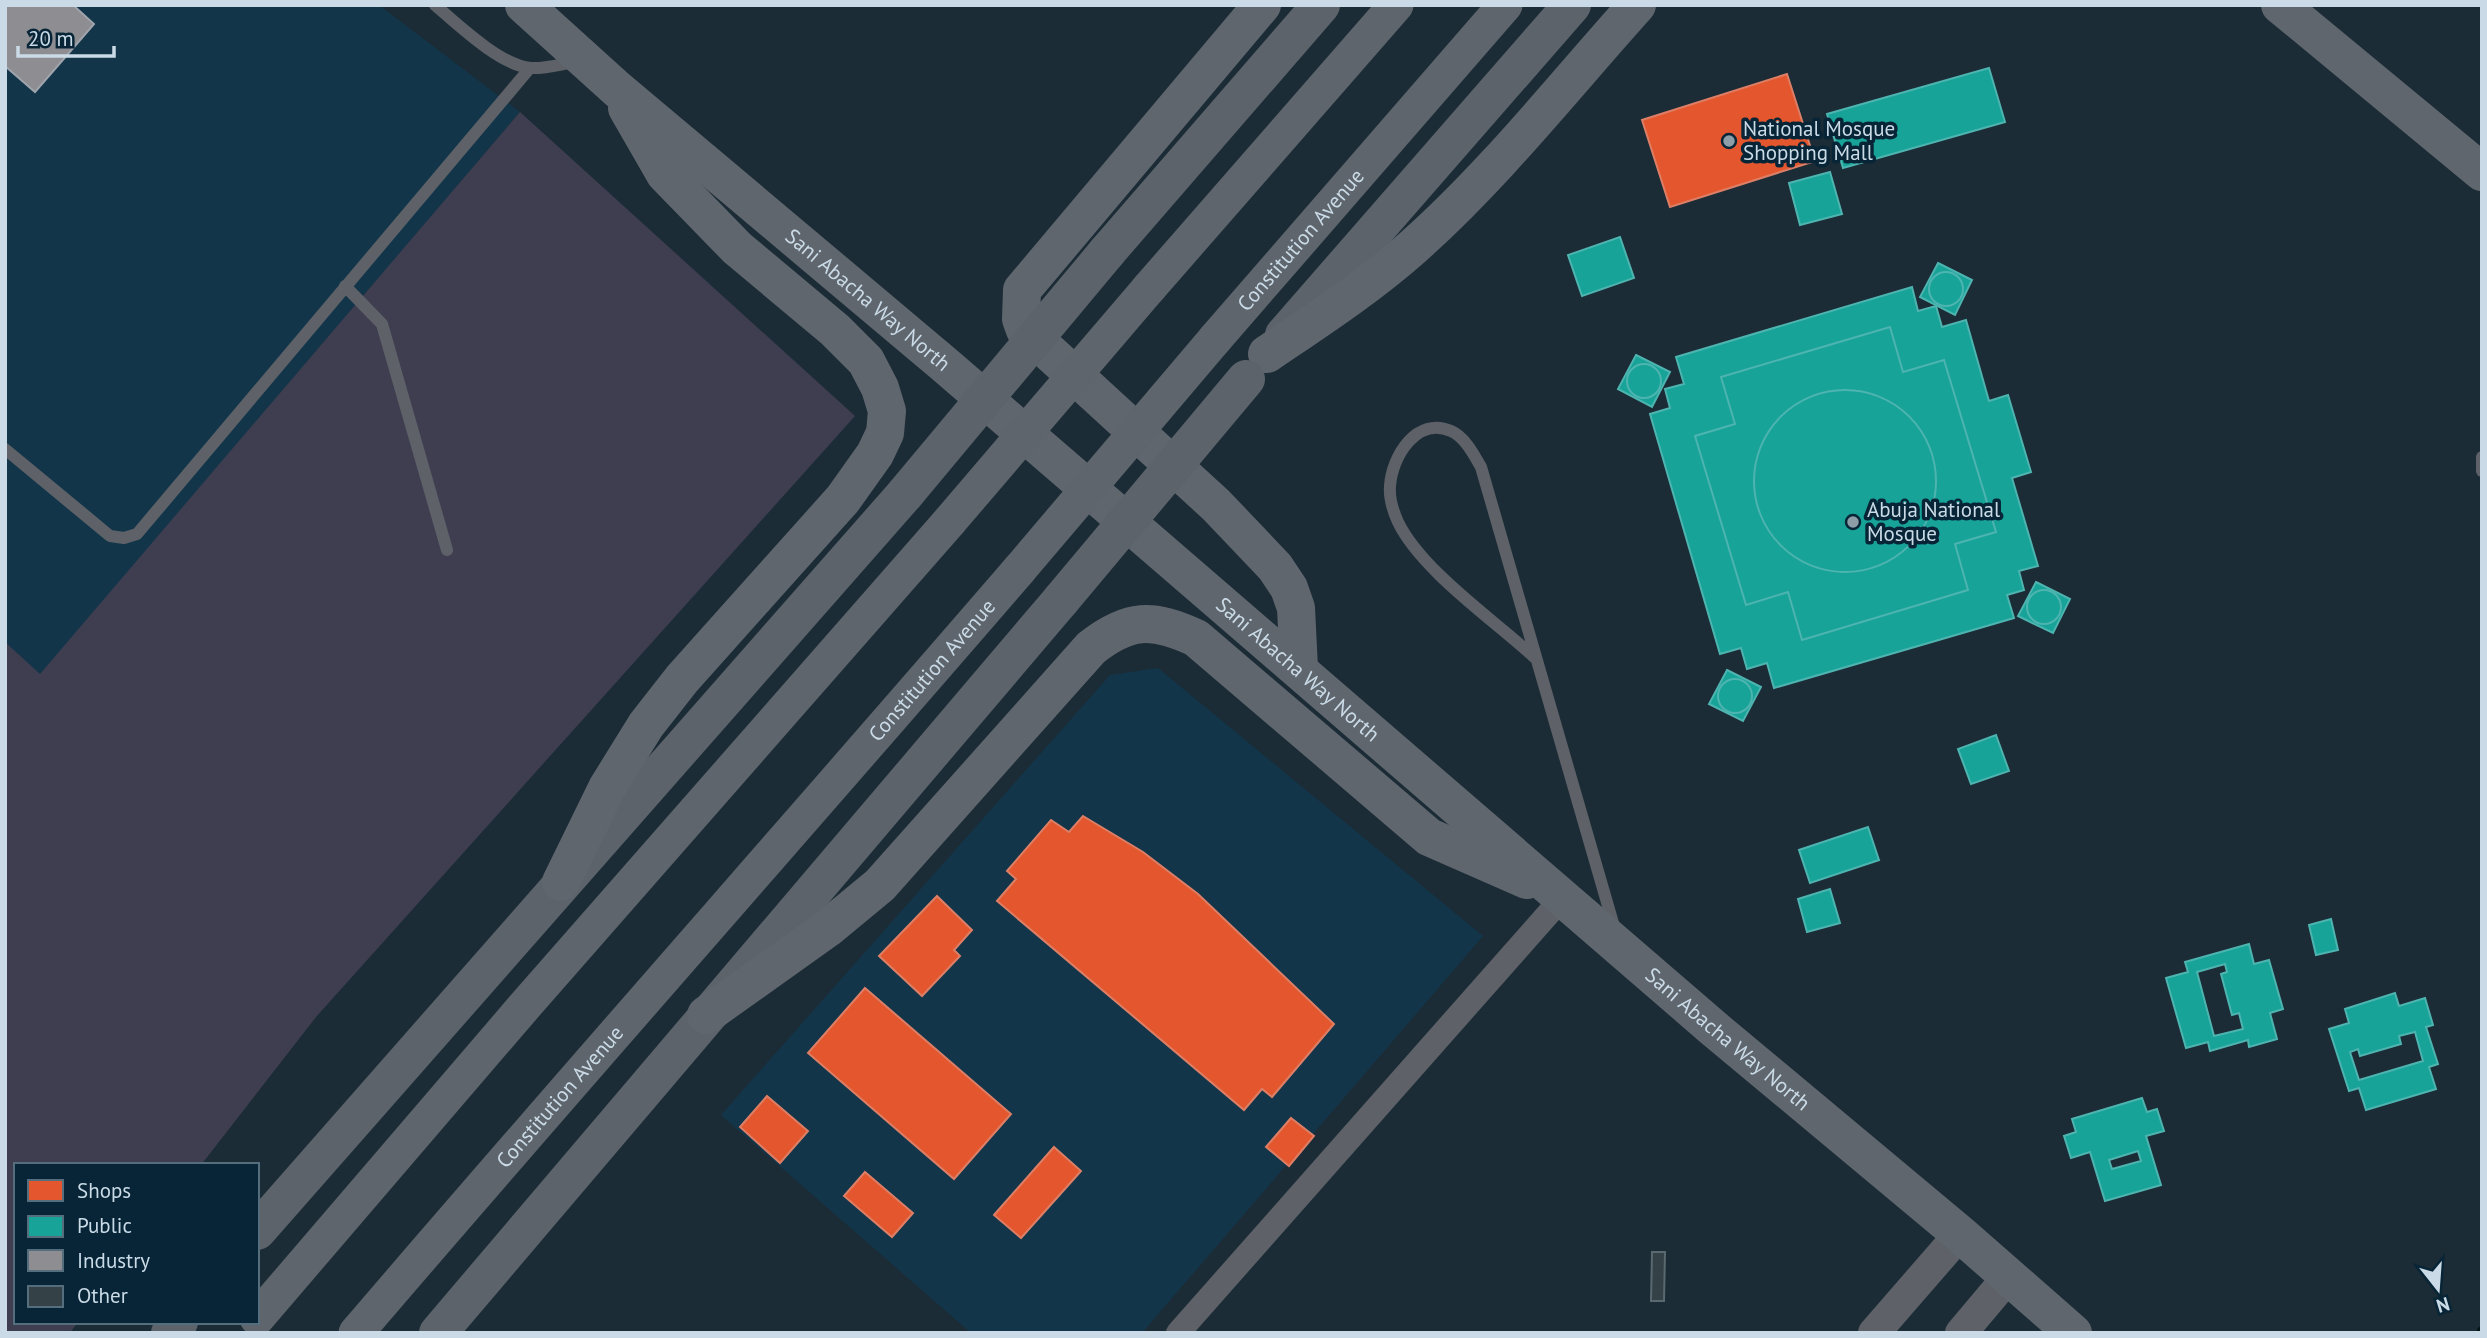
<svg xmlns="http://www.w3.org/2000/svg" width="2487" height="1338" viewBox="0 0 2487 1338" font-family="'PT Sans',sans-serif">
<rect width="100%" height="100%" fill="#1c2c36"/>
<!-- built -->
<g fill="#123549">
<path d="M5,5H379L520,112L40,675L5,642Z"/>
<path d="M1158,668L1483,936L1142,1333H971L721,1115L1110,675Z"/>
</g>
<!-- green -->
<path fill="#3f3e51" d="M520,112L855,416L316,1017L201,1165H16V1322H78L70,1333H5V642L40,674Z"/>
<!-- shops -->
<g fill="#e4572e" stroke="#dc7f66" stroke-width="2">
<path d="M1787,74L1815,161L1670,207L1642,120Z"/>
<path d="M1083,816L1143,852L1198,894L1334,1024L1272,1097L1262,1089L1244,1110L997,901L1016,879L1007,871L1051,820L1069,832Z"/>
<path d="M937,896L972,930L954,950L960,956L922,996L879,956Z"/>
<path d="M865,988L1011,1114L954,1179L808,1053Z"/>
<path d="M767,1096L808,1131L780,1163L740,1127Z"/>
<path d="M1291,1118L1314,1136L1289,1166L1266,1147Z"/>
<path d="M1054,1147L1081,1171L1021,1238L994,1215Z"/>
<path d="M865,1172L913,1213L892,1237L844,1196Z"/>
</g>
<!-- public -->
<g fill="#17a398" stroke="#4db4b0" stroke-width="2" fill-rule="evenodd">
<path d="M1989,68L2005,122L1843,168L1827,114Z"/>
<path d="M1830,172L1842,214L1800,225L1789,183Z"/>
<path d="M1620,237L1634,278L1582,296L1568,255Z"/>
<path d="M1938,263L1972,280L1955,315L1920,297Z"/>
<circle cx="1946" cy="289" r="17"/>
<path d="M1912,287L1918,311L1936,306L1942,327L1966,320L1989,401L2008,395L2031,472L2012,478L2038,566L2019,571L2024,590L2007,595L2014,618L1774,688L1767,663L1747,669L1741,648L1720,654L1650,414L1670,408L1665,389L1684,384L1676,357Z"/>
<path d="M1890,327L1903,372L1944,360L1996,532L1955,544L1968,590L1802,640L1788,592L1746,605L1695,436L1735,424L1721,377Z"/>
<path d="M1636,355L1670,372L1652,407L1618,389Z"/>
<circle cx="1644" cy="381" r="17"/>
<circle cx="1845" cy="481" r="91"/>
<path d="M2036,582L2070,599L2053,633L2018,616Z"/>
<circle cx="2044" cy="607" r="17"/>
<path d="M1727,670L1761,687L1743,721L1709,704Z"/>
<circle cx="1735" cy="696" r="17"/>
<path d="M1996,735L2009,771L1971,784L1958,749Z"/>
<path d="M1868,827L1879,860L1810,883L1799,850Z"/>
<path d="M1830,889L1840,923L1807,932L1798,899Z"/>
<path d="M2331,919L2338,950L2316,955L2309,925Z"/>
<path d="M2249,944L2254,964L2269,960L2283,1009L2270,1013L2277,1039L2249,1047L2248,1040L2210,1051L2208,1042L2186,1048L2166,978L2188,972L2185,962ZM2225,964L2227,972L2221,974L2232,1015L2239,1013L2243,1029L2214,1036L2197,972Z"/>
<path d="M2395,993L2399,1006L2425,998L2433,1025L2426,1027L2438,1064L2429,1067L2436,1089L2366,1110L2359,1088L2349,1091L2329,1029L2349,1023L2345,1009ZM2415,1032L2423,1061L2359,1080L2350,1052L2358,1049L2360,1056L2401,1044L2399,1036Z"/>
<path d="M2142,1098L2147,1112L2157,1109L2164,1131L2146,1136L2161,1185L2105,1201L2090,1152L2071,1158L2064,1136L2076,1132L2072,1119ZM2138,1151L2141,1161L2112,1169L2109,1160Z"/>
</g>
<!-- industry -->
<path fill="#8d8d92" stroke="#9fa4ac" stroke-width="2" d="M5,5H73L94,24L35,92L5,66Z"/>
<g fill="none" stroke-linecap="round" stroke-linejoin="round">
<!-- stream -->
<path stroke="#031816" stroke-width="10" d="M2481,1333L2482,1331"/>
</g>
<!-- building -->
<path fill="#344248" stroke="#5a696f" stroke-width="2" d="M1652,1252H1665L1664,1301H1651Z"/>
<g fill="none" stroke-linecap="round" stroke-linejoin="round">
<!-- service -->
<g stroke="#5e6268" stroke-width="12">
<path d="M435,5C457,24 501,66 531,68C545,69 561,64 575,62"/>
<path d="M345,286L382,324L447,550"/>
<path d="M5,449L110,536L124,538L137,534L530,68"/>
<path d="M2482,457V471"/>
<path d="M1534,657C1494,620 1421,570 1398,522C1393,511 1389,498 1390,486C1392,456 1417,416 1451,431C1465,437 1474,455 1481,467L1615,930"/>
</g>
<!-- minor -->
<path stroke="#5e6268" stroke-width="24" d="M1178,1333L1564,896"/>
<!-- tertiary -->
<g stroke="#5e6268" stroke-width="32">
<path d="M1874,1333L1960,1234"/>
<path d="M1961,1333L2009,1276"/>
</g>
<!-- secondary -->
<g stroke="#5e656c" stroke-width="35">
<path d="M1149,288L1396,5"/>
<path id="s1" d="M1215,339L1505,5"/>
<path d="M257,1318L522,1009L949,522"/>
<path id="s2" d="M356,1333C575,1077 799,825 1019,570"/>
</g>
<!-- primary -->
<g stroke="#5c636b" stroke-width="38">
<path d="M1107,252L1321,5"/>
<path d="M1284,335L1572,5"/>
<path d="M257,1231L905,494"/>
<path d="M170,1333L179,1322"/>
<path d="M438,1333L1061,600"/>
</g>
<!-- trunk -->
<g stroke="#5f666e" stroke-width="38">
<path id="s3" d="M524,5L617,89L945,365L1712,1027L1960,1234L2073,1333"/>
<path d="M1262,5L1022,290L1021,319L1025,330L1216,505L1275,567L1289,588L1296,608L1299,669"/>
<path d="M2280,5L2482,172"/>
<path d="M1267,354C1317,320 1368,287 1413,247C1495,174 1564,86 1637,5"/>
<path d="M561,882L607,788L646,725L682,679L843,499L875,454L885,433L887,411L880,388L866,361L835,330L737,248L665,174L627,108"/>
<path d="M706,1015L828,928L880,885L1091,648C1129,618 1152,618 1196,638L1429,837L1527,880"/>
</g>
<!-- secondary-bridge -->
<g stroke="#5e656c" stroke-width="35">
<path d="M949,522L1149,288"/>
<path d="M1019,570L1215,339"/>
</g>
<!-- primary-bridge -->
<g stroke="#5c636b" stroke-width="38">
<path d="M905,494L1107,252"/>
<path d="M1061,600L1246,379"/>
</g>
</g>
<!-- markers -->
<g fill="#8d9ea9" stroke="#072536" stroke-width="2.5">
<circle cx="1729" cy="141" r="7"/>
<circle cx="1853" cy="522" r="7"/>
</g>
<g text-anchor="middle" stroke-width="7" stroke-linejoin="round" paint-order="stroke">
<!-- poi labels -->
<g font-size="21" fill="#cadbe7" stroke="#072536" text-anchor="start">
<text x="1743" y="136">National Mosque<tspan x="1743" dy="24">Shopping Mall</tspan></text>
<text x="1867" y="517">Abuja National<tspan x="1867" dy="24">Mosque</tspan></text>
</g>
<!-- street labels -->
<g font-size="21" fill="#cadbe7" stroke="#072536">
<text dy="7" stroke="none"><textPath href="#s1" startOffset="131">Constitution Avenue</textPath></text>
<text dy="7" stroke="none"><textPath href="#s3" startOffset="453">Sani Abacha Way North</textPath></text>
<text dy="7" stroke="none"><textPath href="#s3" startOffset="1020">Sani Abacha Way North</textPath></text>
<text dy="7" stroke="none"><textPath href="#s2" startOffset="878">Constitution Avenue</textPath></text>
<text dy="7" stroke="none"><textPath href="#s3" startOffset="1587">Sani Abacha Way North</textPath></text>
<text dy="7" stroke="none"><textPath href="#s2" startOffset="312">Constitution Avenue</textPath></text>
</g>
</g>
<!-- border -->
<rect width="2487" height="1338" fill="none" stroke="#cadbe7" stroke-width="14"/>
<!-- legend -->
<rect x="14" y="1163" width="245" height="161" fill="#072536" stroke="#556e7d" stroke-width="2"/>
<rect x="28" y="1180" width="35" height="21" fill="#e4572e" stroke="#556e7d" stroke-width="2"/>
<text x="77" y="1198" font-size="21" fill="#cadbe7">Shops</text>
<rect x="28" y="1216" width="35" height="21" fill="#17a398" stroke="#556e7d" stroke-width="2"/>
<text x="77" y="1233" font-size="21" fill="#cadbe7">Public</text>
<rect x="28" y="1250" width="35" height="21" fill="#8d8d92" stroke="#556e7d" stroke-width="2"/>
<text x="77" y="1268" font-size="21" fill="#cadbe7">Industry</text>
<rect x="28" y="1286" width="35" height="21" fill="#344248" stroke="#556e7d" stroke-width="2"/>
<text x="77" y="1303" font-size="21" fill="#cadbe7">Other</text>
<!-- north arrow -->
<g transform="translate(2438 1289) rotate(163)" stroke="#072536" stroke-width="5" paint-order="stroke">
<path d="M0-5L12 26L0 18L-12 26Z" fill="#cadbe7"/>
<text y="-10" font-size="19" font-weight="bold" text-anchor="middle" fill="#cadbe7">N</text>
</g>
<!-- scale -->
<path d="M18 46v10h96v-10" fill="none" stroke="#cadbe7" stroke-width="3.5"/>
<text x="28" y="46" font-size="21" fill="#cadbe7" stroke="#072536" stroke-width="5" paint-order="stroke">20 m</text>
</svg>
